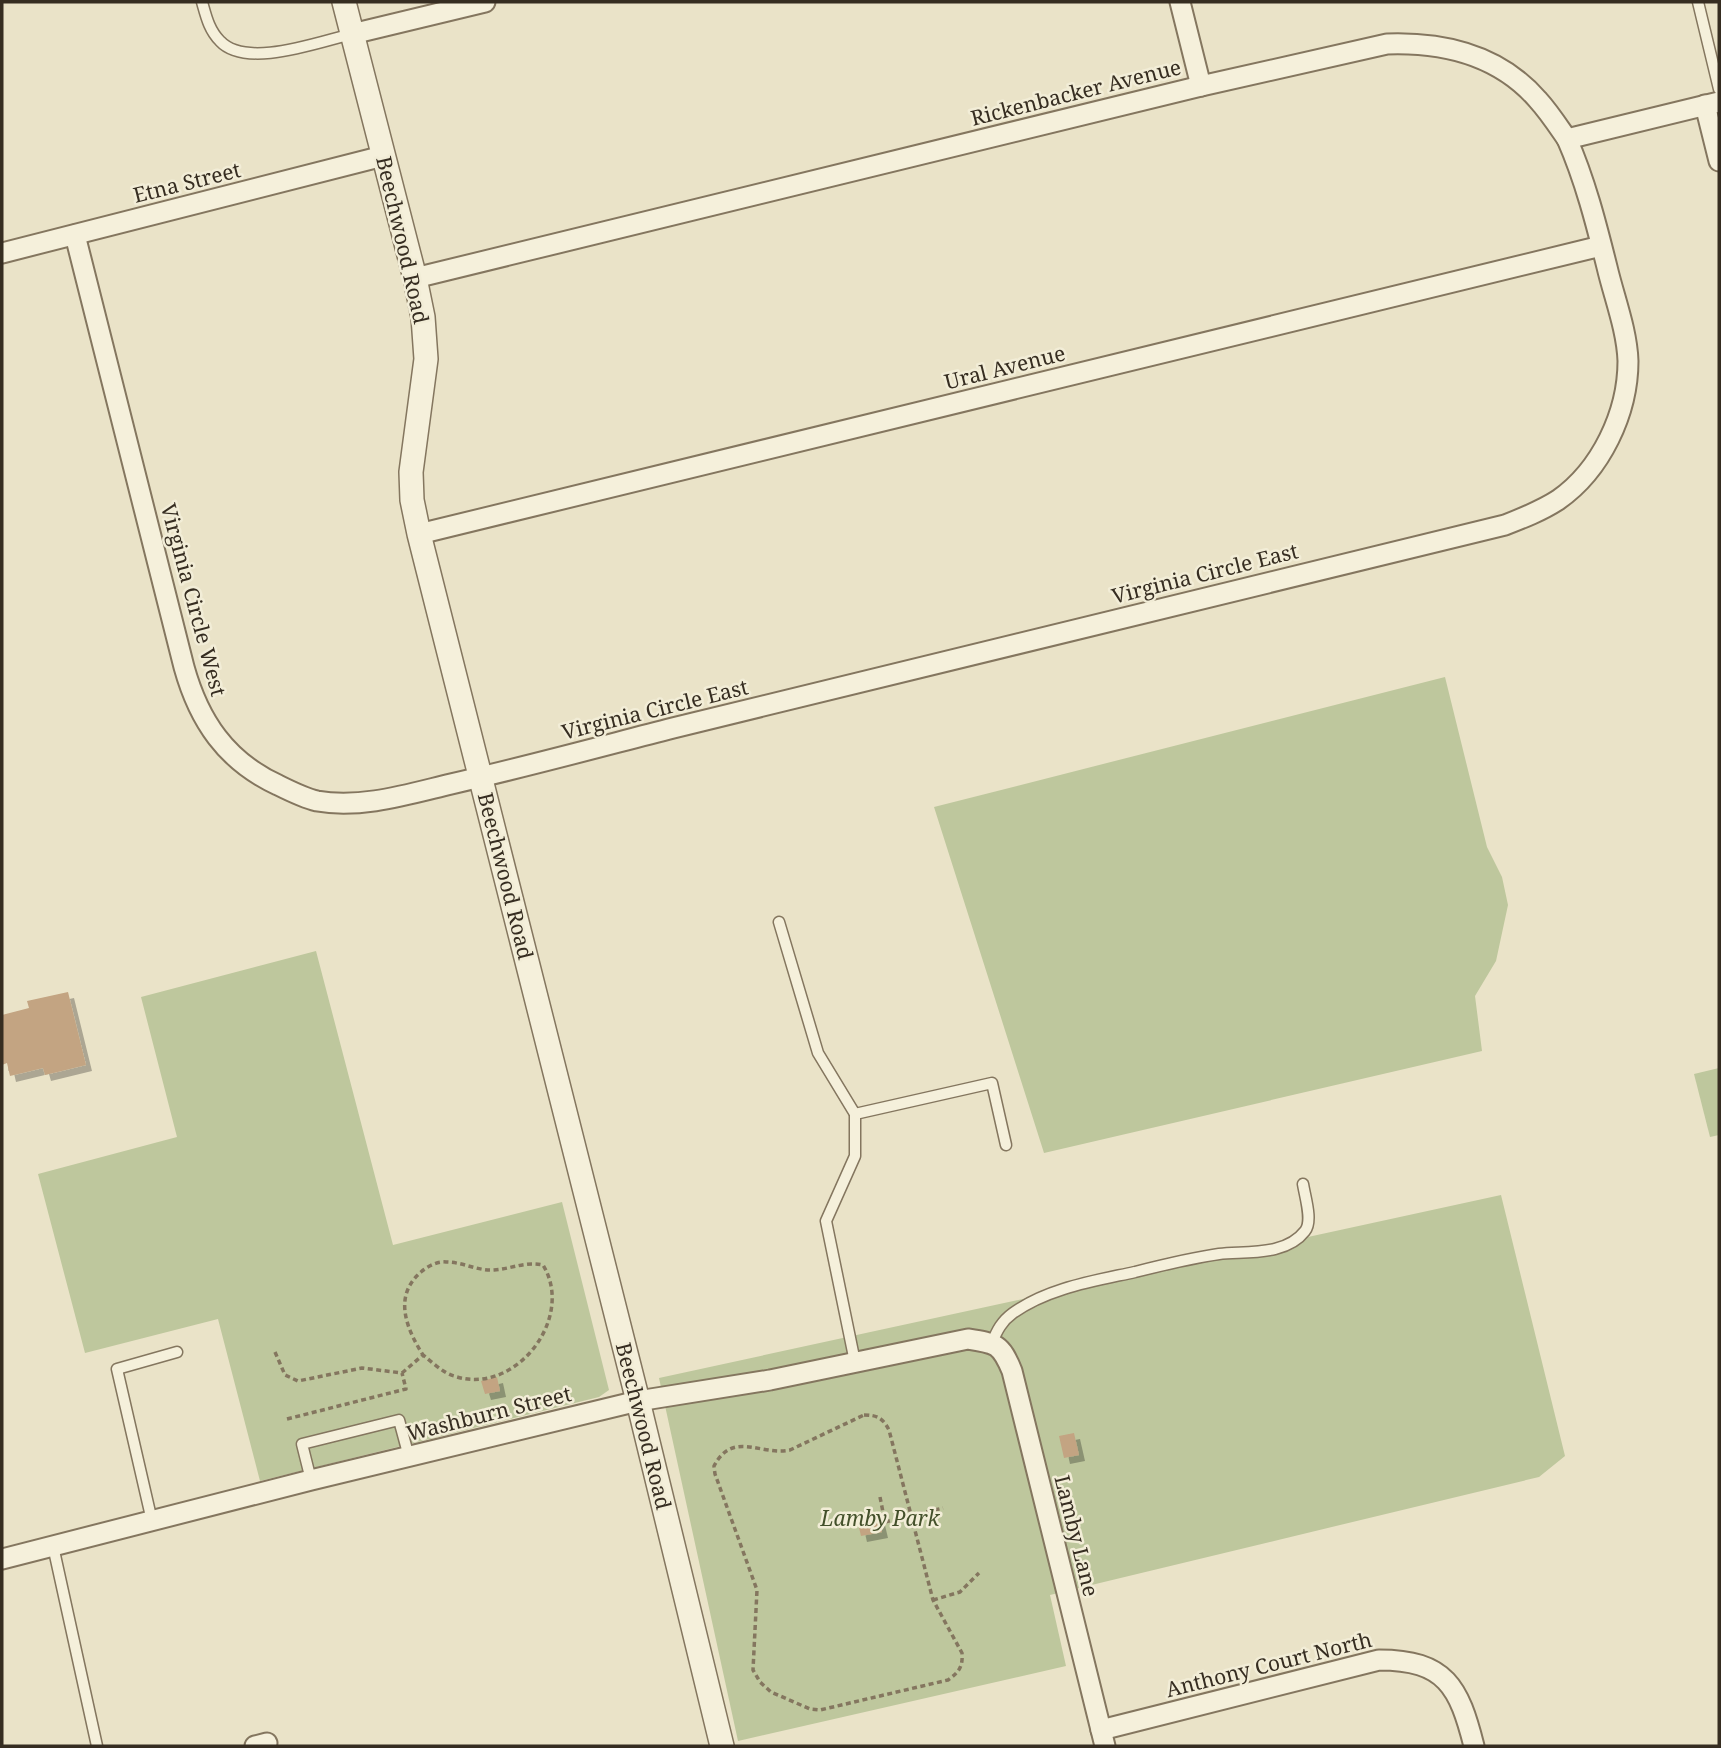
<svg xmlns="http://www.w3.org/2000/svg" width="1721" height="1748" viewBox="0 0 1721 1748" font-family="'Noto Serif',serif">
<defs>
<filter id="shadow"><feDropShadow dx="6" dy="6" stdDeviation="0" flood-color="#0004"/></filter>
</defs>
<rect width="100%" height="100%" fill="#eae3c8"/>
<!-- green -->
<g fill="#bec79d">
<path d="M1445,677L1487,847L1502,877L1508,905L1496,961L1475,996L1482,1051L1044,1153L934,807Z"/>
<path d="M316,951L393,1245L562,1202L609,1390L599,1397L260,1481L218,1319L85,1353L38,1174L177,1137L141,997Z"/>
<path d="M1719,1068V1135L1710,1137L1694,1074Z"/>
<path d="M1501,1195L1565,1456L1539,1477L1050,1595L1066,1666L738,1741L659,1378Z"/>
</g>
<!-- building -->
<g fill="#c3a482" filter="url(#shadow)">
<path d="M68,992L86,1065L45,1075L43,1068L10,1076L7,1063L2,1065V1015L29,1008L27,1001Z"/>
<path d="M497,1377L500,1391L485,1394L481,1381Z"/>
<path d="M1074,1433L1079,1455L1064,1458L1059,1436Z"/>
<path d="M878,1515L882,1532L861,1536L857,1519Z"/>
</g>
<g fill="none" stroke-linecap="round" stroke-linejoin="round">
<!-- service casing -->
<g stroke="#84765f" stroke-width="13">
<g id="service">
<path d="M202,2C206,16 209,30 220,41C246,69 318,42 352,34"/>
<path d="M1698,2L1719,89"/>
<path d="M779,922L818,1053L855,1114V1156L826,1221L855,1362"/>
<path d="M855,1114L992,1083L1006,1145"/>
<path d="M992,1343C997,1330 1002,1321 1013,1313C1048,1288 1094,1281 1135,1272C1163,1265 1191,1258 1219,1254C1247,1251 1286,1256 1305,1231C1313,1221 1305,1197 1303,1184"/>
<path d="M311,1480L302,1444L399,1420L409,1457"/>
<path d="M152,1521L117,1369L177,1352"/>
<path d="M53,1546L97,1746"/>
</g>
</g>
<!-- minor casing -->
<g stroke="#84765f" stroke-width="23">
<g id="minor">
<path d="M1180,2L1201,86"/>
<path d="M352,34L485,2"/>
<path d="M1705,105L1719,161"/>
<path d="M75,235L184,667C199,721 226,761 278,785C290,791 304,798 317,801C361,809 409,794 451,784C525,767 599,747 673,728C949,658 1227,593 1505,525C1523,518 1541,511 1558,500C1601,470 1628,413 1628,361C1627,330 1614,297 1607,267C1596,223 1585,180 1567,139"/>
<path d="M2,253L383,156"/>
<path d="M415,278L1201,86L1387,44C1444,42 1499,55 1538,100C1549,112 1558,126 1567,139L1719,102"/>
<path d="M419,534L1601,246"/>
<path d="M2,1559L311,1480L638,1401L770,1380L968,1339C996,1343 1001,1344 1012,1371L1105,1746"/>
<path d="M1101,1730L1379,1660C1446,1660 1459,1687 1474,1746"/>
<path d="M255,1746L267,1743"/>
</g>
</g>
<!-- tertiary casing -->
<g stroke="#84765f" stroke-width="26">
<path id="tertiary" d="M344,2L415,278L423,317L426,359L411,472L412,500L419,534L638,1401L722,1746"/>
</g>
<!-- path -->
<g stroke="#84765f" stroke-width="3.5" stroke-dasharray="5 3.5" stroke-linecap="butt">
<path d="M275,1352L285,1375L298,1381L362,1368L402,1373"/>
<path d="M402,1373L423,1355C406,1328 393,1296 421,1272C428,1266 438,1261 446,1262C463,1262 477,1271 494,1270C511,1269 526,1261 543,1265C576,1319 514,1397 454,1376C443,1373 432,1362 423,1355"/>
<path d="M864,1415C877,1415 883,1418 889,1430L933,1600L962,1653C963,1667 959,1672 948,1680L820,1710L810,1709L771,1692L760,1682L753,1670L757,1590L715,1474L714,1466C733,1430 760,1456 790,1450Z"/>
<path d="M287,1419L406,1389L402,1373"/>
<path d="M880,1497L885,1522L943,1508"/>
<path d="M933,1600L960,1592L979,1573"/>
</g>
<!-- service -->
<use href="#service" stroke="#f5f0db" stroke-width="10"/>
<!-- minor -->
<use href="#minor" stroke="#f5f0db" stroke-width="19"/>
<!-- tertiary -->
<use href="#tertiary" stroke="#f5f0db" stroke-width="23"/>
</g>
<g text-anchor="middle" stroke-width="5" stroke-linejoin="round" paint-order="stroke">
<!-- street labels -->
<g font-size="21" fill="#362d21" stroke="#f2edd7">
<text transform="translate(1076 93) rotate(-14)" y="7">Rickenbacker Avenue</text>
<text transform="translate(187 183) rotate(-14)" y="7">Etna Street</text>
<text transform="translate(402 240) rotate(77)" y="7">Beechwood Road</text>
<text transform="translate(1005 368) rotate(-14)" y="7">Ural Avenue</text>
<text transform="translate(1205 574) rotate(-14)" y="7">Virginia Circle East</text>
<text transform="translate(193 600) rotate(75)" y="7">Virginia Circle West</text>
<text transform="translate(655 710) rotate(-14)" y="7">Virginia Circle East</text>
<text transform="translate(505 876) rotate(76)" y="7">Beechwood Road</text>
<text transform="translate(489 1414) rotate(-14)" y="7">Washburn Street</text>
<text transform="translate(643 1426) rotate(76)" y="7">Beechwood Road</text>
<text transform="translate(1076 1536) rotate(76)" y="7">Lamby Lane</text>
<text transform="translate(1269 1665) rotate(-14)" y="7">Anthony Court North</text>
</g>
<!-- park labels -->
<g font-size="21" font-style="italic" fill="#43502a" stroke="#f2edd7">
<text x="880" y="1526">Lamby Park</text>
</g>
</g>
<!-- border -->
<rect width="1721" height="1748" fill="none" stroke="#362d21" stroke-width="7"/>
</svg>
